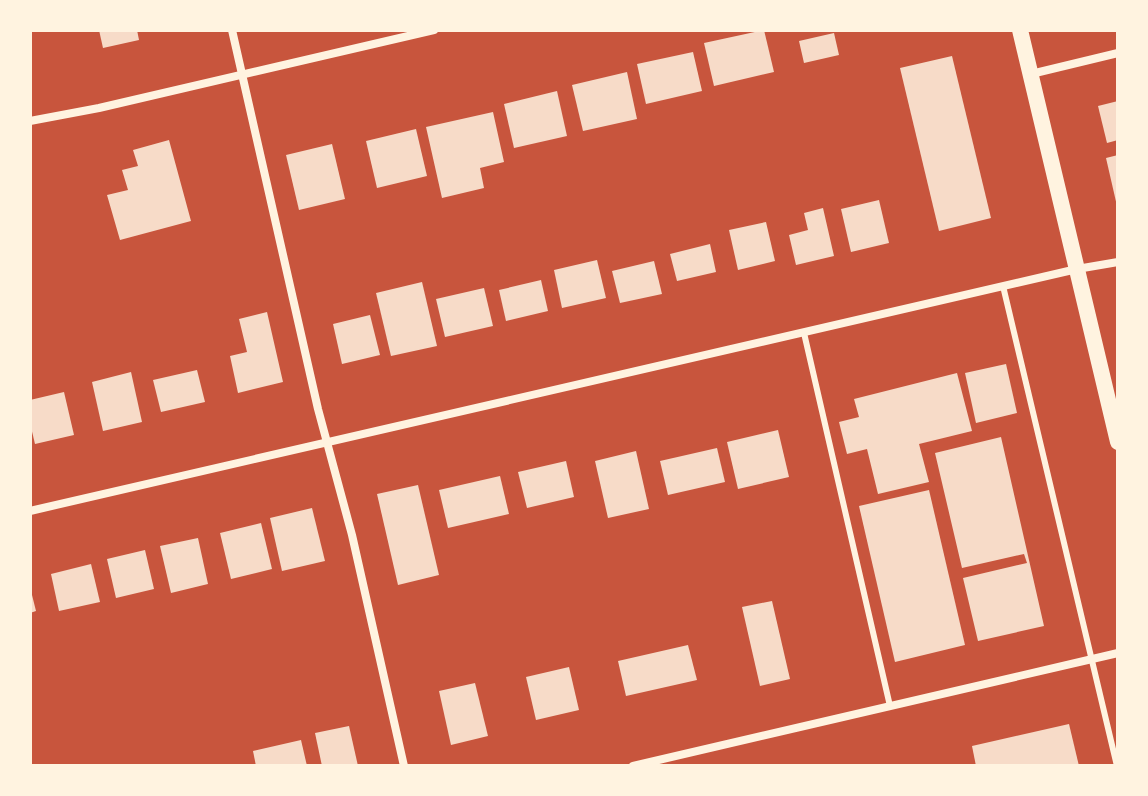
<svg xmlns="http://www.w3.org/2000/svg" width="1148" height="796" viewBox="0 0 1148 796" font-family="'Source Serif 4',serif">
<rect width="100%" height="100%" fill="#c8553d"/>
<!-- building -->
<g fill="#f7dbc8">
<path d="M99,30H137L139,40L103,48Z"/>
<path d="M764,30L774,72L714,86L704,43Z"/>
<path d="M834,33L839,55L804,63L799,41Z"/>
<path d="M693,52L702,91L646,104L637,64Z"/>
<path d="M952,56L991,218L939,231L900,68Z"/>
<path d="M627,72L637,119L583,131L572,85Z"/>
<path d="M557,91L567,136L514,148L504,104Z"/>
<path d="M1118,101V140L1107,143L1098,106Z"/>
<path d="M493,112L504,162L480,168L484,188L442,198L426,127Z"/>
<path d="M416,129L427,176L377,188L366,141Z"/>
<path d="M169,140L191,221L120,240L107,195L128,190L122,170L138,166L133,150Z"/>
<path d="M332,144L345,199L299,210L286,155Z"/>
<path d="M1118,155V206H1117L1106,158Z"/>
<path d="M879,200L889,243L851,252L841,209Z"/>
<path d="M823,208L834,256L796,265L789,235L808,230L804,213Z"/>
<path d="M766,222L775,261L738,270L729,230Z"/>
<path d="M710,244L716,272L677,281L670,254Z"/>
<path d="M597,260L606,298L562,308L554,270Z"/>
<path d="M654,261L662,294L620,303L612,271Z"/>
<path d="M541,280L548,311L506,321L499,290Z"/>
<path d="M422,282L437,346L391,356L376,293Z"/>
<path d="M484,288L493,326L445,337L436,299Z"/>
<path d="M267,312L283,382L238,393L230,356L247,352L239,319Z"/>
<path d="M370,315L380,355L342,364L333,324Z"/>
<path d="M1006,364L1017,413L976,423L965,373Z"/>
<path d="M197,370L205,402L161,412L153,380Z"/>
<path d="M131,372L142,422L103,431L92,382Z"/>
<path d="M957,373L972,431L919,444L929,482L878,494L867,449L847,454L839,422L859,417L854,399Z"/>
<path d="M64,392L74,435L35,444L30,423V400Z"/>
<path d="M778,430L789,477L738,489L727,442Z"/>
<path d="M1001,437L1044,626L978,641L963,578L1027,563L1024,554L962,568L935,453Z"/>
<path d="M717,448L725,482L668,495L660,461Z"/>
<path d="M636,451L649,509L608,518L595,461Z"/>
<path d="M566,461L574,497L527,508L518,472Z"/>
<path d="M500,476L509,514L448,528L439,490Z"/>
<path d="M418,485L439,575L398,585L377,494Z"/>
<path d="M929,490L965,645L895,662L859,506Z"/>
<path d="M312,508L325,561L282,571L270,518Z"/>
<path d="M261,523L272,569L231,579L220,533Z"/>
<path d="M198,538L208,584L171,593L160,546Z"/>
<path d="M145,550L154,589L116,598L107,559Z"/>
<path d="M91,564L100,602L59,611L51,574Z"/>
<path d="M30,587L36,611L30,613Z"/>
<path d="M772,601L790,679L760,686L742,607Z"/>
<path d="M688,645L697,680L626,696L618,661Z"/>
<path d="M569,667L579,710L536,720L526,677Z"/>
<path d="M475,683L488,736L451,745L439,691Z"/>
<path d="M1069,724L1079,766H976L972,746Z"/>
<path d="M349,726L358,766H322L315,733Z"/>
<path d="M301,740L307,766H256L253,751Z"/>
</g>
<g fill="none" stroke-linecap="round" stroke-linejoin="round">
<!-- service -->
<g stroke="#fff3e0" stroke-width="6">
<path d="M1003,286L1117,766"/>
<path d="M804,333L890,706"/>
</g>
<!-- minor -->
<g stroke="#fff3e0" stroke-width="8">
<path d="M232,30L318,409L352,535L404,766"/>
<path d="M1031,74L1118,53"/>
<path d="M30,121L99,108L434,30"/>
<path d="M30,511L1077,269L1118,262"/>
<path d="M633,766L1118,653"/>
</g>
<!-- secondary -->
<path stroke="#fff3e0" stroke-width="16" d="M1020,30L1118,442"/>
</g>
<!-- border -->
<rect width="1148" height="796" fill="none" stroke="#fff3e0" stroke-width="64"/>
</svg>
